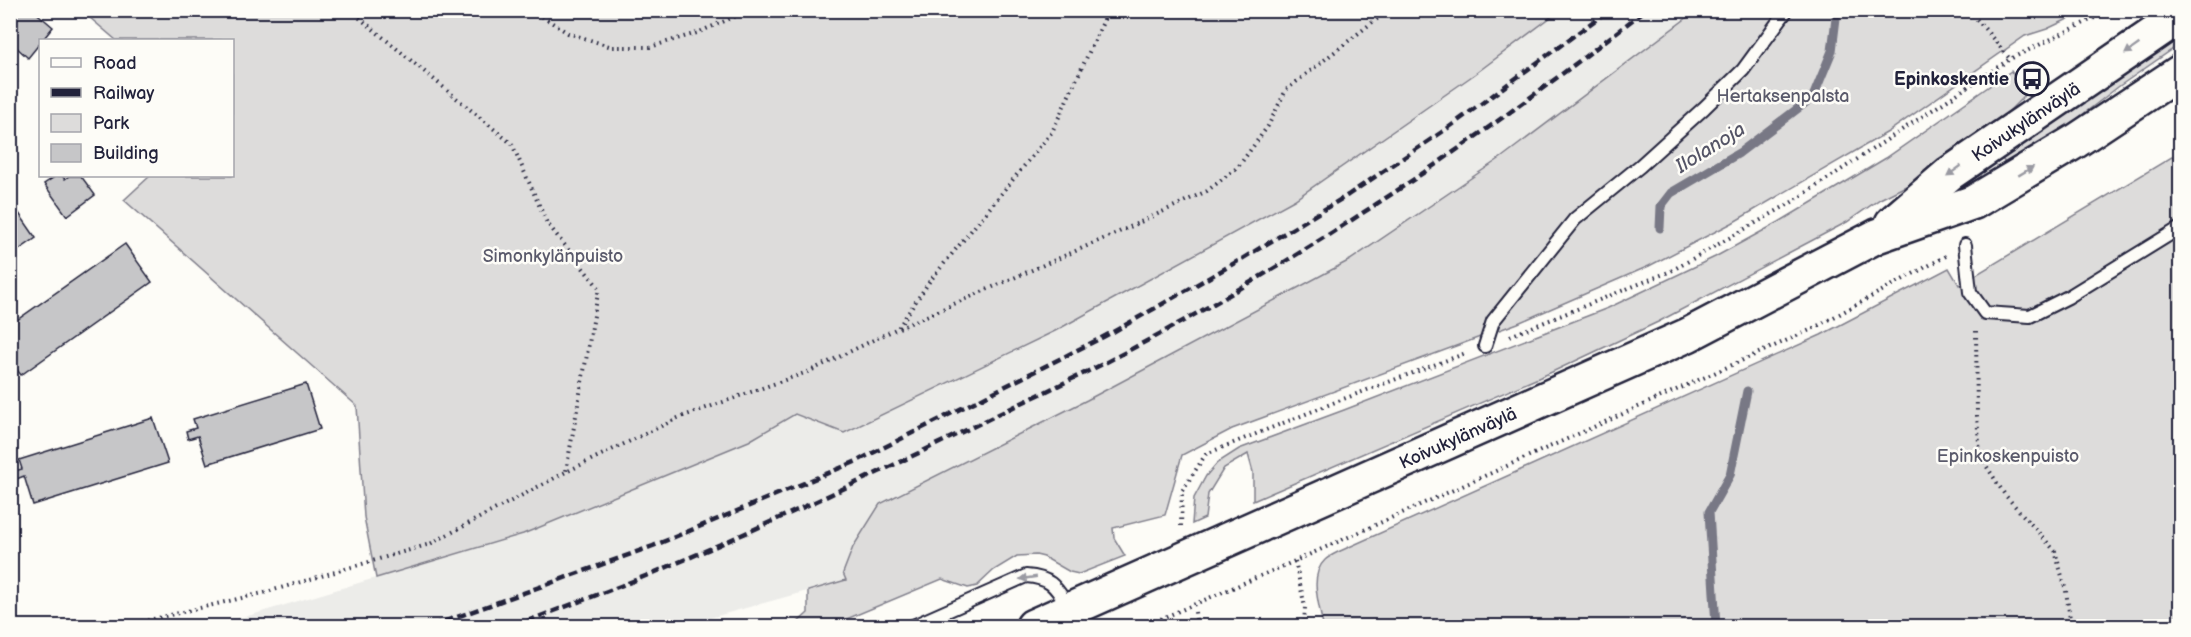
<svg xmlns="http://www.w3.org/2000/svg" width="2191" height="637" viewBox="0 0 2191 637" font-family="'Balsamiq Sans',sans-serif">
<rect width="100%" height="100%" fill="#fdfcf7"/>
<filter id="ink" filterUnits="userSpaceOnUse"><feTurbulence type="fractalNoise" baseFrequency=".0167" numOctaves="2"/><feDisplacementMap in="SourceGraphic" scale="12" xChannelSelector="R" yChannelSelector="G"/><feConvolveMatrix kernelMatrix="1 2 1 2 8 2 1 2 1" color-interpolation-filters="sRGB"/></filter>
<g filter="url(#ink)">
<!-- built -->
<path fill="#ecece9" d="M1467,11H1755L897,566L681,626H196L248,616L523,534L749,441Z"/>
<!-- green -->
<g fill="#dddcdb" stroke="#807f8b" stroke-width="1.5">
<path d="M82,11H1559L1475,74L1294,200L1055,331L844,433L795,414L749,441L523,534L376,578L364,517L357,406L124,200L150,176H232V40H116Z"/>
<path d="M1696,11H2085L2047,29L2025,36L1888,132L1732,223L1649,266L1518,323L1232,429L1182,455L1165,515L1113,528L1114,538L1125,556L1079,574L1070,572L1044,557L1036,555L1017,556L994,570L977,586L968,588L942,579L830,626H797V623L808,613V591L846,580L843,573L853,547L880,504L1087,400L1350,260L1502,157Z"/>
<path d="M2180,33V44L2118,87L2042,146L2008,167L2002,159Z"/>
<path d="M2011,71L2026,94L1984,136L1920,179L1880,199L1847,222L1658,322L1552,372L1253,501V472L1248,454L1224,468L1208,494L1205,518L1192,524L1194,498L1206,476L1217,463L1239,449L1344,410L1608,308L1715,257L1779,222L1886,158Z"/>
<path d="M2180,152V626H1323C1320,607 1308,576 1325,560C1328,557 1334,554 1338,552L1821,335L1949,268L1959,285Z"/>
</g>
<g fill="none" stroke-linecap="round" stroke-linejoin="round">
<!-- stream -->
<g stroke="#787885" stroke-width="9">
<path d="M1660,228L1661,206L1671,193L1739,153L1813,97L1832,51L1837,10"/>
<path d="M1716,626L1709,512L1730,475L1747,391"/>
</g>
</g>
<!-- building -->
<g fill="#c6c6c8" stroke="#22223b" stroke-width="1.5">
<path d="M10,10H33L53,27L28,58L14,45L10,49Z"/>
<path d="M2033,62L2037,68L2021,78L2017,72Z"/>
<path d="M56,176H62L65,179L69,176H81L95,195L67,216L44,184Z"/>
<path d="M16,209L36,238L10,256V213Z"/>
<path d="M125,244L152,282L21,375L10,361V325Z"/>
<path d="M306,384L320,429L207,464L198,436L188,439L186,431L196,428L193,419Z"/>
<path d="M153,418L168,463L33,505L24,476L14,480L11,472L22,469L19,460Z"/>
</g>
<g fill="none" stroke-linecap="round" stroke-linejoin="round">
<!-- service casing -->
<g stroke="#22223b" stroke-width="16">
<g id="service">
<path d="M1965,245L1970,292L1985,313L2030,316L2068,297L2180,228"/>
<path d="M1485,346L1493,321L1575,219L1640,166L1704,108L1743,70L1787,10"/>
<path d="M913,626L1026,576C1053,578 1056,588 1070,609"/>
</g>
</g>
<!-- primary casing -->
<g stroke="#22223b" stroke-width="38">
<g id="primary">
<path d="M1892,223L1949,174L2180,16"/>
<path d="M1033,626L1688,335L1877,236L1974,202L2076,141L2180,72"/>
</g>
</g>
<!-- path -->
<g stroke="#22223b" stroke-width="4" stroke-dasharray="1.5 4.5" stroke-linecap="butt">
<path d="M350,10L512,144L547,223L599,288L566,471"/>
<path d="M532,10L568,33L612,47H650L697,33L750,10"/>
<path d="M1969,10L2010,59"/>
<path d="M899,328L1119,232L1207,191L1238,167L1268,126L1286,90L1374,21L1391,10"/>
<path d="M1976,331L1977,416L1980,456L2005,495L2055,551L2066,591L2071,626"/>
<path d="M1510,336L1671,271L1789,204L2010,59L2111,10"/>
<path d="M1181,526L1182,491L1206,454L1338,401L1466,353"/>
<path d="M1295,561L1305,607L1304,626"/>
<path d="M1195,612L1197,626"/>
<path d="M124,626L267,592L430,544L566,472L678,418L810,371L898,328L929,282L1052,132L1104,20L1105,10"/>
<path d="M1144,626L1295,561L1810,330L1946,256"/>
</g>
<!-- service -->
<use href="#service" stroke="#fdfcf7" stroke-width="12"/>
<!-- primary -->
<use href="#primary" stroke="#fdfcf7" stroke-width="33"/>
<!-- rail -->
<g stroke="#22223b" stroke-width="4.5" stroke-dasharray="9 4.5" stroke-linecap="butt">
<path d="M432,626L653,546L857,461L1113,332L1240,260L1348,195L1448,128L1609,10"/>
<path d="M514,626C564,607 615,589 665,568C779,520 891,467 1001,413C1042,393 1084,374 1124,353C1308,256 1482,139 1645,10"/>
</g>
</g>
<!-- one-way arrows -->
<defs><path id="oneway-solid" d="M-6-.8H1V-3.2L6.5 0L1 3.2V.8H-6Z" transform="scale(1.5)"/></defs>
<g fill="#9a9aa2">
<use href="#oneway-solid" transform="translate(2132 49) rotate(145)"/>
<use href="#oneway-solid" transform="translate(1954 171) rotate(145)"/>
<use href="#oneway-solid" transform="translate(2026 171) rotate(-31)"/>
<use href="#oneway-solid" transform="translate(1028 578) rotate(172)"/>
</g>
</g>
<!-- icons -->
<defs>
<g id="bus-ring" transform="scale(1.725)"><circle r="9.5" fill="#fdfcf7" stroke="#22223b" stroke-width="1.5"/><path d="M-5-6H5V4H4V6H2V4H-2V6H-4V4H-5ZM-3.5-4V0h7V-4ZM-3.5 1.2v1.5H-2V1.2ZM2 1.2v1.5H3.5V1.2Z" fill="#22223b"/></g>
</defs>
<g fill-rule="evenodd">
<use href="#bus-ring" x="2032" y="79"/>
</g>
<g text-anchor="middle" stroke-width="5" stroke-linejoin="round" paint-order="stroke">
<!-- poi labels -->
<g font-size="18" font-weight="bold" fill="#22223b" stroke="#fdfcf7" text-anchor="end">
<text x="2009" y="85">Epinkoskentie</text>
</g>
<!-- park labels -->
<g font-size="18" fill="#5a5a6b" stroke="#fdfcf7">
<text x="1783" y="102">Hertaksenpalsta</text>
<text x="553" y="262">Simonkylänpuisto</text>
<text x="2008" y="462">Epinkoskenpuisto</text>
</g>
<!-- street labels -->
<g font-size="18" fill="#22223b" stroke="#fdfcf7">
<text transform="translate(2026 122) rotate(-34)" y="6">Koivukylänväylä</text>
<text transform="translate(1458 438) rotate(-24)" y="6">Koivukylänväylä</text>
</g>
<!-- water labels -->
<g font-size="20" font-style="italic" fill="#545466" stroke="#fdfcf7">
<text transform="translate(1710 147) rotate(-32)" y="7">Ilolanoja</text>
</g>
</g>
<!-- margin -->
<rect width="2191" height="637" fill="none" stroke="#fdfcf7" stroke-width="36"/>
<rect x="18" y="18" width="2155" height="601" fill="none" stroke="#22223b" stroke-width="2" filter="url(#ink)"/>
<!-- legend -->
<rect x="39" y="39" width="195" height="138" fill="#fdfcf7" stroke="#a5a5ac" stroke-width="1.5"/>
<rect x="51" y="58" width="30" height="9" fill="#fdfcf7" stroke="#a5a5ac" stroke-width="1.5"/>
<text x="93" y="69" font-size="18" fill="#22223b">Road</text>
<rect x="51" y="88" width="30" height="9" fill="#22223b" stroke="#a5a5ac" stroke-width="1.5"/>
<text x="93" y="99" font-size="18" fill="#22223b">Railway</text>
<rect x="51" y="114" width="30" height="18" fill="#dddcdb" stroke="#a5a5ac" stroke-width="1.5"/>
<text x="93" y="129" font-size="18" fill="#22223b">Park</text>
<rect x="51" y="144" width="30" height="18" fill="#c6c6c8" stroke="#a5a5ac" stroke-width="1.5"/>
<text x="93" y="159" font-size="18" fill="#22223b">Building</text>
</svg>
